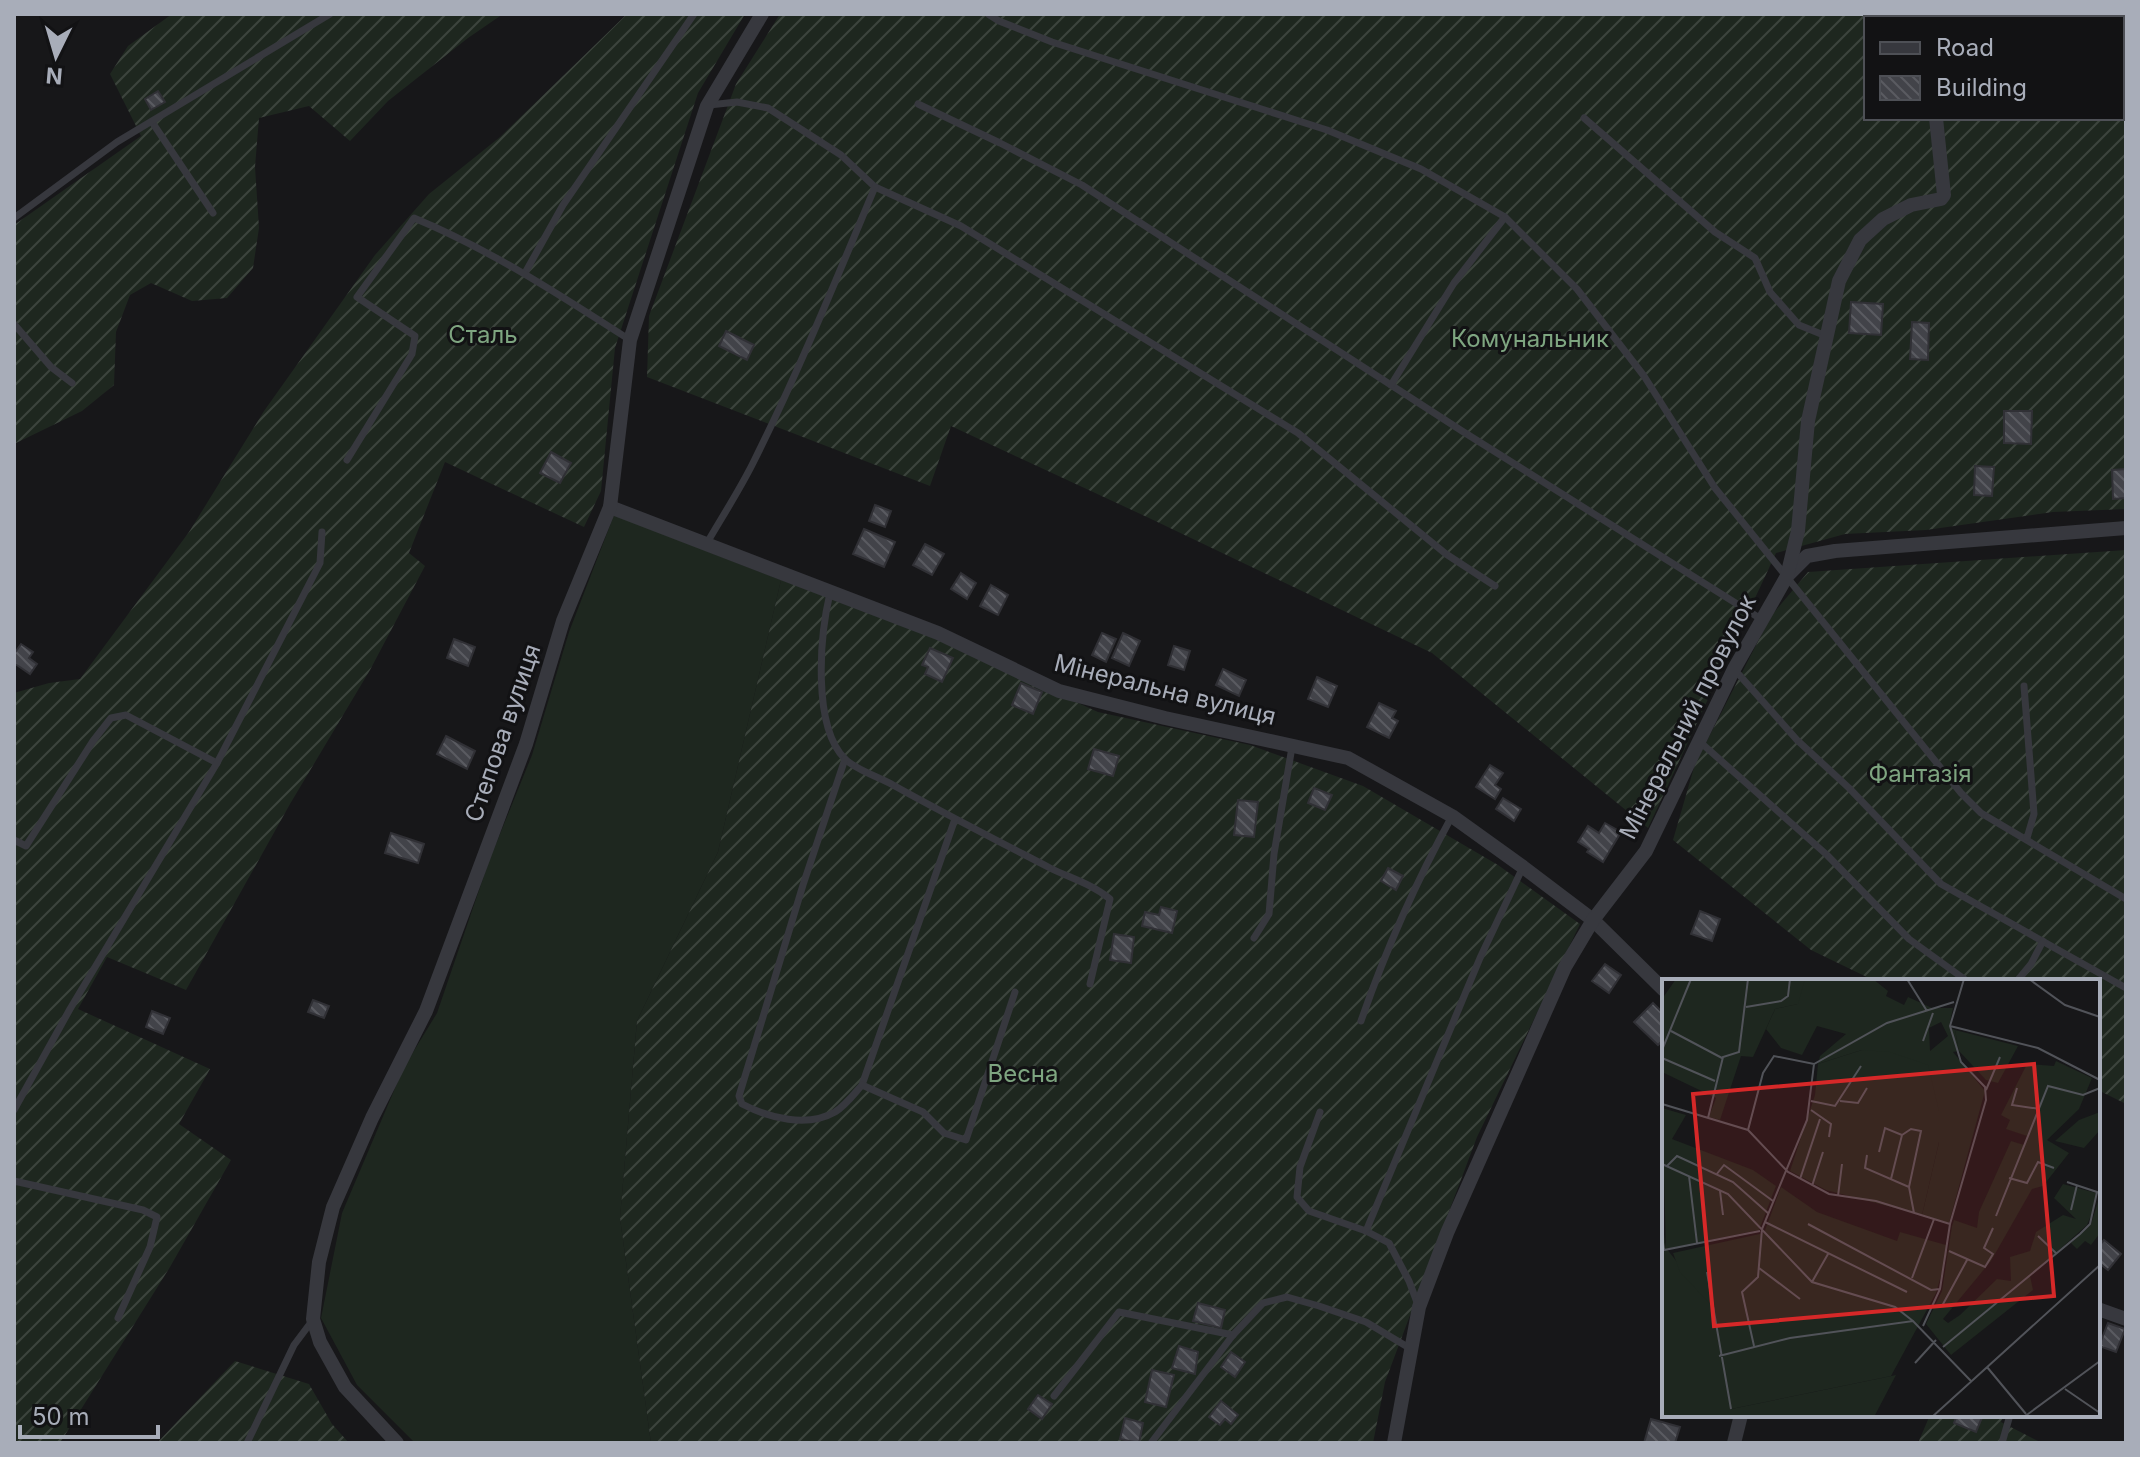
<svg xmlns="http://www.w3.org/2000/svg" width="2140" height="1457" viewBox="0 0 2140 1457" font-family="Inter,sans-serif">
<defs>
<pattern id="garden-furrows" width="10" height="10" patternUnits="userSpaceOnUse" patternTransform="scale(2)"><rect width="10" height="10" fill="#1e271f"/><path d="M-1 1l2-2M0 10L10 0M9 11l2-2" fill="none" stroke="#3c443d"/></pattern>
<pattern id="building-back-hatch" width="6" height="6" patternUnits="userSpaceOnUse" patternTransform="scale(2)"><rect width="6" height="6" fill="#424349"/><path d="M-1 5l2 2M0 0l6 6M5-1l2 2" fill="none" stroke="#5a5b61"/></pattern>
</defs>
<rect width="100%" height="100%" fill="#171719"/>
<!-- grass -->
<path fill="#1e271f" d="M614,515L781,580L718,852L637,1021L620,1218L651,1443H415L357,1385L321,1318L342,1213L404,1067L437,1013L489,861L532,755L569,632Z"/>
<!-- garden -->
<g fill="url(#garden-furrows)" fill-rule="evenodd">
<path d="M172,14H503L468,38L388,101L350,141L309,106L259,118L255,167L259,228L253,268L227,298L192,301L151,283L130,295L116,332L114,385L82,411L14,444V225L141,136L110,74L128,46Z"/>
<path d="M627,14H745L698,93L615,348L601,491L584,527L445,462L409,553L425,566L370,670L290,804L186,990L107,957L78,1009L210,1069L179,1124L231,1160L170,1267L60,1443H14V693L49,683L80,679L189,532L264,411L375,255L429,194L500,137Z"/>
<path d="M780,14H2124L2126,509L2053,512L1926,530L1845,534L1776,553L1648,828L1432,653L1149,518L951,426L930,486L647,377L649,316L736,84ZM1866,18H2122V118H1866Z"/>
<path d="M2126,550V1104L2098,1090V981H1875L1811,950L1673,840L1695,764L1771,616L1808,572Z"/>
<path d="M781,580L911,627L1098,712L1250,745L1363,786L1498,865L1580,924L1477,1137L1385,1382L1373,1443H651L620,1218L637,1021L718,852Z"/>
<path d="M235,1361L309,1384L332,1424L349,1443H157Z"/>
<path d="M1930,1415H2004L2001,1422L2042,1443H1918Z"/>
</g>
<!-- building -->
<g fill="url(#building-back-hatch)" stroke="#303035" stroke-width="2">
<path d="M158,91L165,102L151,110L145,99Z"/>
<path d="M1851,302L1883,304L1881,335L1849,333Z"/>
<path d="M1912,322L1929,323L1928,360L1910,359Z"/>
<path d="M726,331L754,345L747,360L719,346Z"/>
<path d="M2004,411H2032L2031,444L2004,443Z"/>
<path d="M551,452L571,463L560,483L540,473Z"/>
<path d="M1975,466L1994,467L1992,496L1974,495Z"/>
<path d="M2126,469V498L2113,499L2112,470Z"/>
<path d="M875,505L891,511L885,527L869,521Z"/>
<path d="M864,529L895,542L884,567L853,554Z"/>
<path d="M925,544L944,554L932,575L913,565Z"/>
<path d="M961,573L976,583L967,599L951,589Z"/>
<path d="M991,585L1008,595L998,615L980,606Z"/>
<path d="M1102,633L1116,639L1106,662L1092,655Z"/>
<path d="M1123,633L1140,641L1129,666L1112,658Z"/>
<path d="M454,639L475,647L468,666L447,658Z"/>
<path d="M21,644L33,652L29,658L37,664L30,674L14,663V654Z"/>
<path d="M1174,646L1190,651L1184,670L1168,665Z"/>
<path d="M930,648L953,658L942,682L925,674L928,667L922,665Z"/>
<path d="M1223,669L1246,680L1239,696L1216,685Z"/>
<path d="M1317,677L1337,686L1328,707L1308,699Z"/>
<path d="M1021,683L1042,692L1033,714L1012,705Z"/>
<path d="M1379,703L1396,711L1392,718L1398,721L1389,738L1367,727Z"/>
<path d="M446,736L475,751L467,769L437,754Z"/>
<path d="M1094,749L1119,756L1113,776L1088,769Z"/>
<path d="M1490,765L1503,773L1495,785L1501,789L1495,799L1476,787Z"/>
<path d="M1314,788L1332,795L1325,810L1308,803Z"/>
<path d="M1503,798L1521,809L1514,821L1496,809Z"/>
<path d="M1238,800L1258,802L1254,837L1234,835Z"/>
<path d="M1605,823L1621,832L1603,862L1587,852L1589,849L1578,842L1588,826L1599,833Z"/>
<path d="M391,833L424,844L418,863L385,853Z"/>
<path d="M1388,868L1403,876L1396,890L1381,881Z"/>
<path d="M1161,907L1177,911L1172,933L1142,926L1145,912L1159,915Z"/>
<path d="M1700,911L1720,919L1712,941L1691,934Z"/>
<path d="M1114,934L1134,937L1131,963L1110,960Z"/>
<path d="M1605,964L1621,975L1609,993L1592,981Z"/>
<path d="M313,1000L329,1006L324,1018L308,1012Z"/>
<path d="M1653,1003L1664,1014V1039L1658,1045L1634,1022Z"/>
<path d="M152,1011L170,1018L163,1034L146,1027Z"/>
<path d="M2104,1240L2121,1254L2108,1270L2098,1262V1247Z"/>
<path d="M1198,1303L1225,1310L1221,1328L1193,1321Z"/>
<path d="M2108,1323L2125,1329L2116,1352L2099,1346Z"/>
<path d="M1179,1346L1198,1352L1195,1374L1172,1368Z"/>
<path d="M1231,1352L1245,1362L1235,1377L1221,1367Z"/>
<path d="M1152,1370L1174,1375L1166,1407L1145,1402Z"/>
<path d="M1038,1395L1052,1404L1042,1419L1028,1409Z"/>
<path d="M1221,1401L1238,1415L1231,1424L1225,1419L1220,1425L1209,1417Z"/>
<path d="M1957,1415H1983L1976,1432L1954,1423Z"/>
<path d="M1125,1418L1143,1423L1139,1443L1120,1439Z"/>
<path d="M1651,1419L1680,1427L1675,1443H1644Z"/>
</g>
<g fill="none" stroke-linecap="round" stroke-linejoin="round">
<!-- lane -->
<g stroke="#37383e" stroke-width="7">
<path d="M988,14L999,21L1052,42L1327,130L1421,169L1505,217L1577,289L1644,376L1715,488L1961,793L1981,813L2126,899"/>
<path d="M2114,14V18"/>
<path d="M2122,58L2126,76"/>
<path d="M918,104L1000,143L1082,185L1462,431L1761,619"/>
<path d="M709,105L737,102L768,108L841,155L875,187L961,226L1298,433L1446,554L1495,586"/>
<path d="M1584,118L1715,232L1755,258L1770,292L1799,325L1826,336"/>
<path d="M152,122L213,213"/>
<path d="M14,218L117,142L330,14"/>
<path d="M525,273L563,205L694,14"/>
<path d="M14,324L51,367L72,383"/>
<path d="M1391,385L1454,283L1505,217"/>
<path d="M347,460L412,354L415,336L357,297L414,218C491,250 560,295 630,340"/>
<path d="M707,543C722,517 739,491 753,463C798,373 836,280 875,187"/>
<path d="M830,593C820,635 812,726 845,759C856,770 879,777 893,785C945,814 998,841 1050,868C1070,878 1092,884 1110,899L1090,984"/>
<path d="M1734,669L1797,740L1849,788L1941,884L2126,988"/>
<path d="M2024,686L2034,814L2027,838"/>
<path d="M1699,741L1827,855L1909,939L1967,981"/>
<path d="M845,759L803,885L739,1096L742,1104C769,1118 807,1128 835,1112C846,1105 854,1094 862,1085L955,819"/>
<path d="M14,840L26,846L93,741L111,718L126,715L217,763"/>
<path d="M1254,938L1269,914L1274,854L1292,747"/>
<path d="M2017,981L2031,964L2043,941"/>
<path d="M1361,1021C1386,949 1416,882 1452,816"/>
<path d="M862,1085L923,1112L944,1133L966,1140L1015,992"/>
<path d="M14,1110L70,1009L217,763L320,563L322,532"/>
<path d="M1320,1112L1300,1167L1297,1197L1309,1211L1366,1231L1389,1243L1409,1281L1418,1305"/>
<path d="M14,1181L143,1210L157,1217L150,1247L118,1318"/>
<path d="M1366,1231L1480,958L1523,867"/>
<path d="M1054,1396L1119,1312L1233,1335"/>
<path d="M247,1443L294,1345L312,1321"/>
<path d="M1151,1443L1233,1335L1263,1303L1287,1297L1319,1306L1366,1322L1411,1349"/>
<path d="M2002,1443L2010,1415"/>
</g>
<!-- street -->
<g stroke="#37383e" stroke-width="14">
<path d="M1922,14L1923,18"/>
<path d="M610,507L938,633L1059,691L1165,718L1348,758L1452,816L1523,867L1593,920L1664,990"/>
<path d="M1787,576L1807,556L1835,551L2126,528"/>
<path d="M2098,1309L2126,1319"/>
<path d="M397,1443L345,1387L320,1342L313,1319L319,1262L333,1207L372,1118L426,1011L526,744L563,621L610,507L630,340L707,106L762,14"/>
<path d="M1394,1443L1419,1307L1447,1233L1565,967L1593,920L1646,851L1734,669L1787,576L1798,531L1808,421L1839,281L1860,240L1883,219L1911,205L1941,199L1944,195L1936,118"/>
<path d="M1734,1443L1741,1415"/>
</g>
</g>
<g text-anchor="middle" stroke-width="6" stroke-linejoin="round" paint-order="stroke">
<!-- park labels -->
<g font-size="24" fill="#7ea580" stroke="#121214">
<text x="483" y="343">Сталь</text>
<text x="1530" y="347">Комунальник</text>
<text x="1920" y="782">Фантазія</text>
<text x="1023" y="1082">Весна</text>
</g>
<!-- street labels -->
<g font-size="24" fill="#a8adb9" stroke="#121214">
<text transform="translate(1165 690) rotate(14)" y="8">Мінеральна вулиця</text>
<text transform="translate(1688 717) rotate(-63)" y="8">Мінеральний провулок</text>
<text transform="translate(503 733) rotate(-71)" y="8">Степова вулиця</text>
</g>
</g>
<!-- overview -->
<g transform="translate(1662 979)">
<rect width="438" height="438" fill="#171719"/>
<path d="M142,0H211L226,12L224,17L242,26L246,18L270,29H291L287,48L293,51L297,72L291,73L323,112L287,244L260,236L277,163L200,71L156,85L158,77L184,55L155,47L140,76L119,69L104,50L113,30L135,25ZM279,43L286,57L268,72L267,49ZM438,133V151L422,169L393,162L417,141Z" fill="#1e271f" fill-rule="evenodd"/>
<path d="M0,241L4,269L50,327L69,430L234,396L212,438H0Z" fill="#1e271f"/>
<path d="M14,0H143L136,25L113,30L91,78L79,77L58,141L47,138L54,119L0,93V20ZM293,51L356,67L336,104L324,101L297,72ZM200,71L228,73L266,86L277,132V163L260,236L164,211L128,192L153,116L156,85ZM394,82L430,99L417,130L385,161L407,174L381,207L370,210L329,282L281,340L286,344L298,336L335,300L349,302L348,278L368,272L374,253L401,236L414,240L392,219L401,205L434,214L430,234L425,246L368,297L371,311L289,376L264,345L280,312L290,247L292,241L315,249L317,233L349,162L362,166L365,157L344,150L348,141L339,136L365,85L392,87ZM0,129L24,136L10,160L91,191L114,207L97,251L4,270ZM119,208L155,233L235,262L238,253L284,266L285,276L274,314L229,397L69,430L50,327L18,293L11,274L102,254ZM438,216V254L429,266L423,262L415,270L409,264L429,245Z" fill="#1e271f"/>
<path fill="none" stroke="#515359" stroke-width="2" d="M245,0L265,32M367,0L403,26L438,38M84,28L119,22L126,17L128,0M288,47L376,69L438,101M9,52L60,79M261,62L271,34M0,71L29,0M0,79L53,102M355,109L350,126L378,130M324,111L338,78M149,122L173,127L199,87M178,122L196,124L205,109M0,125L86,151L126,193L167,215L214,222L288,245M149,131L169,145L167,158M46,139L61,78L77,73L86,0M86,151L101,94L112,77L152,85L225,44L292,23M217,173L223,149L240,156M205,176L203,189L247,208L252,234M0,185L66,215L150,303L233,328L251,342M5,187L15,177L71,203L107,235M54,196L62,186L111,222M27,197L35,264M347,199L365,204L376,183L392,189M138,200L158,140M229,200L240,156L249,150L259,152L247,208M405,203L438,214M150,207L161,173M58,212L61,236M176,217L180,185M409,231L415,206M334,237L386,107L421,116L438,109M103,243L245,313M146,245L269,311L278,310M0,256L2,271L98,252M376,257L395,275M287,272L323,288L331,275L322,269L331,249M97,289L138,320M45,293L69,430M250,299L272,240M150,303L166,275M280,327L305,281M261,347L278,310L288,245L324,121L323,108L299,83L288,47L302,0M92,367L80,313L96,298L100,250L145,141L152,85M281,368L418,255L428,245L435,213M57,377L128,359L251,342L309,402M253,384L274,361M325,388L364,435M403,410L438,434M270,438L438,286M362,438L438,382"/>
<path fill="#d62828" fill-opacity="0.15" stroke="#d62828" stroke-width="4" d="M372,85L392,317L52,347L31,115Z"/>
<rect width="438" height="438" fill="none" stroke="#a8adb9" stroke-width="4"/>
</g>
<!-- border -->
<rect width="2140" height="1457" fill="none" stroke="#a8adb9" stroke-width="32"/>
<!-- legend -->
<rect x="1864" y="16" width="260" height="104" fill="#121214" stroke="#4e5056" stroke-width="2"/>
<rect x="1880" y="42" width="40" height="12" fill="#37383e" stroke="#4e5056" stroke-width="2"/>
<text x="1936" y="56" font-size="24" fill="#a8adb9">Road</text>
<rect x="1880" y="76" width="40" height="24" fill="url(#building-back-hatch)" stroke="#4e5056" stroke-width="2"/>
<text x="1936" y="96" font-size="24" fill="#a8adb9">Building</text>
<!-- north arrow -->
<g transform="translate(56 56) rotate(185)" stroke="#121214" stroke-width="6" paint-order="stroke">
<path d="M0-6L14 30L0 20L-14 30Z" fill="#a8adb9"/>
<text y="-12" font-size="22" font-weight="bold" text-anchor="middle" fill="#a8adb9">N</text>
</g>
<!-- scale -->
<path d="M20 1425v12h138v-12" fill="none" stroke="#a8adb9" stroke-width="4"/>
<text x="32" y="1425" font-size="24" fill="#a8adb9" stroke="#121214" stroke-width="6" paint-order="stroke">50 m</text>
</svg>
